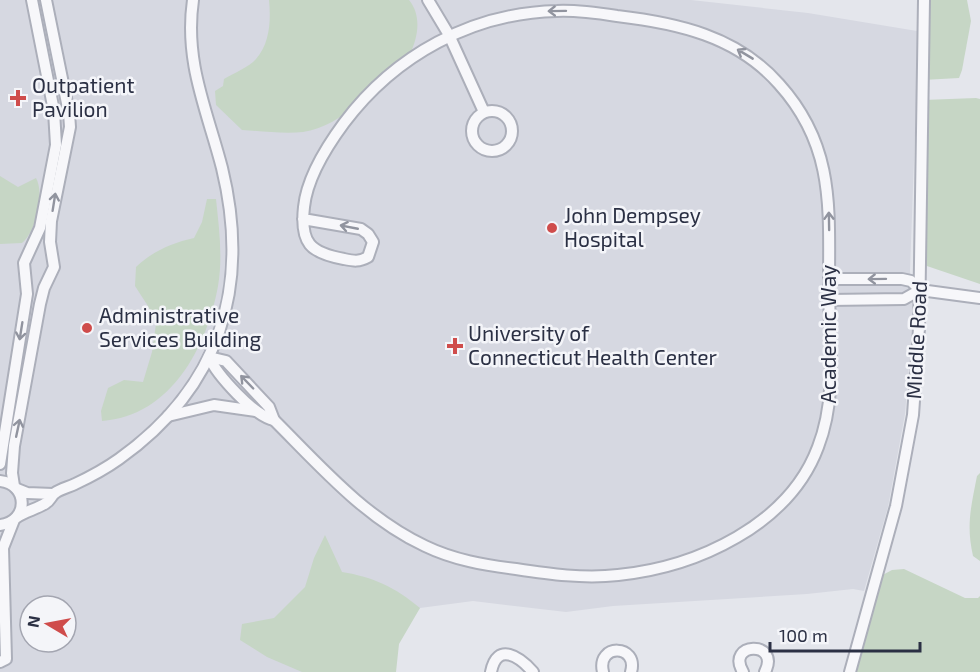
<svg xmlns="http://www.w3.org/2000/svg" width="980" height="672" viewBox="0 0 980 672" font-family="'Exo 2',sans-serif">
<rect width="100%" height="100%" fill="#e4e6ec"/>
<!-- built -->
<path fill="#d6d8e1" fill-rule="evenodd" d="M0,0H691L808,13L917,31V77L910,271L913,316L905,414L888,507L864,591L853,589L807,594L613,606L566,612L473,601L420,608L370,672H0ZM30,606H66V642H30Z"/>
<!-- green -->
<g fill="#c6d6c5">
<path d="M269,0H409C422,16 418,37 410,54C381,82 343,127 303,132C283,134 262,131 242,130L216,105L215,91L223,86L224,79C234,73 249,67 256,59C270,43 271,20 269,0Z"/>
<path d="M924,0H967L971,21L962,70L959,78L923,80Z"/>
<path d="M976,98L980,99V284L921,264L923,100Z"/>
<path d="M0,176L18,187L36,178C45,194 36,232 22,243L0,244Z"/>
<path d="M207,199H216C219,228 223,257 218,286C207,347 171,416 102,421L101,411L108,388L124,380L143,382L152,352L156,324L148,306L135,286L136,267C153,251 172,243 194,238L202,222Z"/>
<path d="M980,473V561L973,556C966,525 971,507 977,476Z"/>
<path d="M325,535L342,572C373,577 395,587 420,608L399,644L396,672H302L267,657L240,640L242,624L274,618L305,587L314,558Z"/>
<path d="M904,569L965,598H978L980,596V672H850L877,578L892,570Z"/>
</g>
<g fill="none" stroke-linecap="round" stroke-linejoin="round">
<!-- minor casing -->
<g stroke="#acafba" stroke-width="14">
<g id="minor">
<path d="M428,0L449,35L484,112"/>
<circle cx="492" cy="131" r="20"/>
<path d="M829,279H902L911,281L920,290L980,298"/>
<path d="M829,300L904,299L920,290"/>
<path d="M209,357L226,361L269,407L274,420C320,466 365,518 425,546C454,560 484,565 516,569C549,574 584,579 618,575C697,567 789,525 818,447C838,396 829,339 829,286C829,208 835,146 779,84C737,36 677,23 617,16C597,13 577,10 557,11C472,13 395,55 344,123C327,146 307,177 304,207C300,243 310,253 344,259C354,261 359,262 368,257L373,242L368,234L361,229L303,219"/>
<path d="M209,357C217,375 254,416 274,420"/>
<path d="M168,416L214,405L256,411"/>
<path d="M0,464L27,294L24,263L40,228L56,145L54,111L32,0"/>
<path d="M0,481C29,484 29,522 0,525"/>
<path d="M14,486L12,473L14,446L40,304L44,288L54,267L50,242L51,221L70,127L69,113L46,0"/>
<path d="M17,489L27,493L53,494"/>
<path d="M17,517C26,511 37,509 46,503C50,501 51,496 55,493C60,489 69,487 75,484C90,477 105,469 119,459C220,387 251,287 222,168C207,110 184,62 193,0"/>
<path d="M0,662L6,659L3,548L14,520"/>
<path d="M491,672C497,641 520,657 533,672"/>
<path d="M603,672C596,643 639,644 631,672"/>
<path d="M743,672C725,642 781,640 765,672"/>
<path d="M850,672L896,506L913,415L919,328L924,0"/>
</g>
</g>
<!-- minor -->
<use href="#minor" stroke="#f7f7fa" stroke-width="10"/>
</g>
<!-- one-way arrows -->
<defs><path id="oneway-shaft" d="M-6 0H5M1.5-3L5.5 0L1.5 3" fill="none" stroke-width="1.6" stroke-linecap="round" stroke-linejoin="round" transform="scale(1.5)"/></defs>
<g stroke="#91949f">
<use href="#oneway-shaft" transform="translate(557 11) rotate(179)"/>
<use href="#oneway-shaft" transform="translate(745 54) rotate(-149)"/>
<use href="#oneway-shaft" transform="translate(54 202) rotate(-81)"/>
<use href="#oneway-shaft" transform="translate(829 221) rotate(-91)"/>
<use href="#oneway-shaft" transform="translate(349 227) rotate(-169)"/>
<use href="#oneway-shaft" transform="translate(877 279) rotate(179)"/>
<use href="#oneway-shaft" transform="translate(21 331) rotate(99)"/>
<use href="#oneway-shaft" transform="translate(247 382) rotate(-134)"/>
<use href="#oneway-shaft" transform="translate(18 428) rotate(-78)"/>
</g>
<!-- markers -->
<g fill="#cf4c4b" stroke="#f4f5f9" stroke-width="2">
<path d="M15 89h6v6h6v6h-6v6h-6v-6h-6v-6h6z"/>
<circle cx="552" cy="228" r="6"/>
<circle cx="87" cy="328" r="6"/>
<path d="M452 337h6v6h6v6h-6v6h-6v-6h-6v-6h6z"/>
</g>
<g text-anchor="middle" stroke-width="5" stroke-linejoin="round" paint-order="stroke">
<!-- poi labels -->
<g font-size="21" fill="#2b3044" stroke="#f4f5f9" text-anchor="start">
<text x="32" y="93">Outpatient<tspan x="32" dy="24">Pavilion</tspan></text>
<text x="564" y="223">John Dempsey<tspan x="564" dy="24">Hospital</tspan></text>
<text x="99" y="323">Administrative<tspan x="99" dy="24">Services Building</tspan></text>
<text x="468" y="341">University of<tspan x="468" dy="24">Connecticut Health Center</tspan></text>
</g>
<!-- street labels -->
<g font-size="21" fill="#2b3044" stroke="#f4f5f9">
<text transform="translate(829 334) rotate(-90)" y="7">Academic Way</text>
<text transform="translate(917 340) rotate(-87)" y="7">Middle Road</text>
</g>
</g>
<!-- north arrow -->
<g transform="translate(48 624) rotate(280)"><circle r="28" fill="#f4f5f9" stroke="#a4a6b1" stroke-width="1.5"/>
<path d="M0-4.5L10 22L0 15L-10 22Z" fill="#cf4c4b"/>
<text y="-9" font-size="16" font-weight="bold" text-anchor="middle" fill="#2b3044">N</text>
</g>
<!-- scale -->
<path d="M770 642v9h150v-9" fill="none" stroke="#2b3044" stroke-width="3"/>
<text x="779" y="642" font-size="18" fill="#2b3044" stroke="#f4f5f9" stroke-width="4.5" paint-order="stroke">100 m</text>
</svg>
